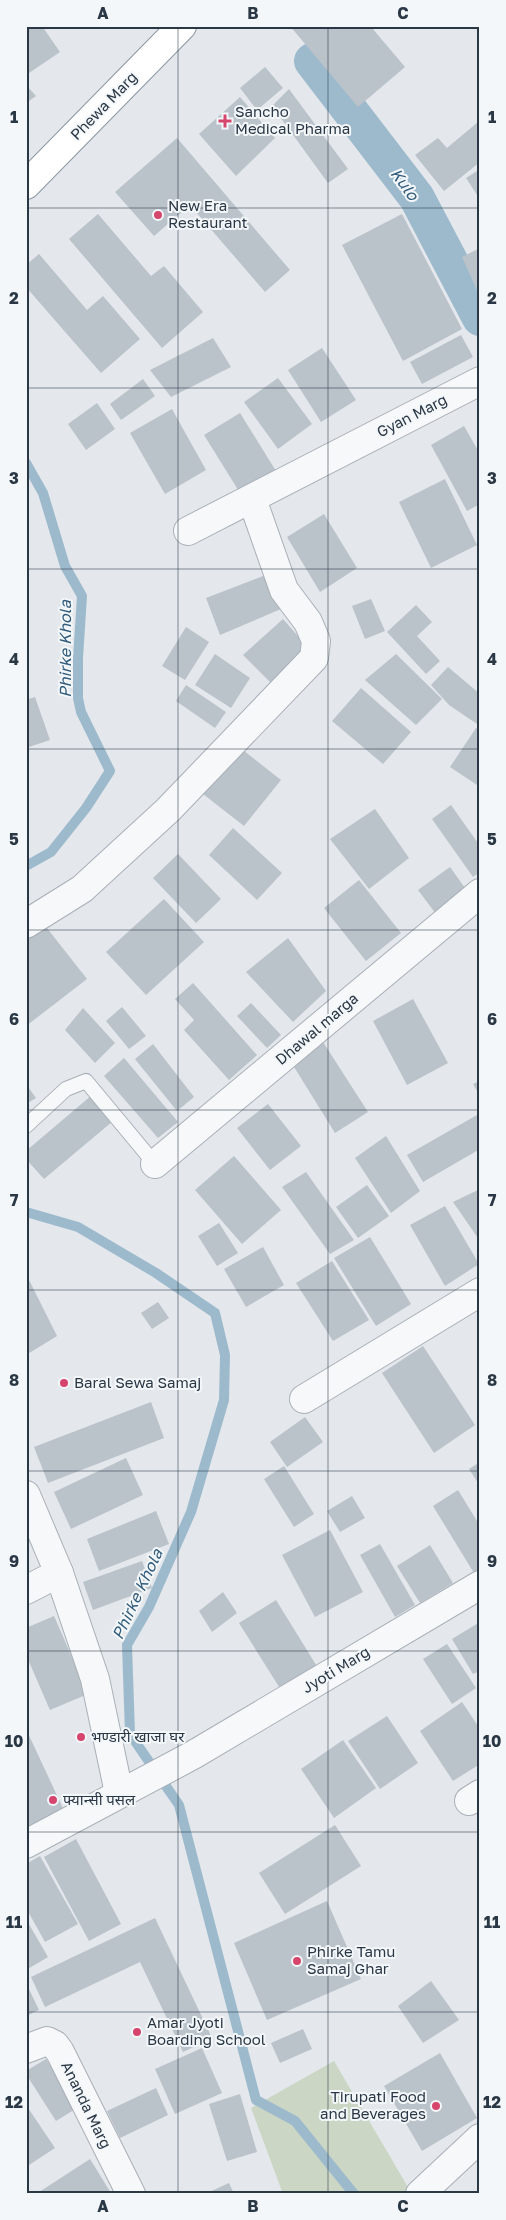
<svg xmlns="http://www.w3.org/2000/svg" width="506" height="2220" viewBox="0 0 506 2220" font-family="'Golos Text','Noto Sans Devanagari',sans-serif">
<rect width="100%" height="100%" fill="#e4e8ec"/>
<!-- green -->
<path fill="#cbd6c4" d="M334,2061L412,2194H283L251,2108Z"/>
<g fill="none" stroke-linecap="round" stroke-linejoin="round">
<!-- stream -->
<g stroke="#9dbacd" stroke-width="10">
<path d="M26,463L43,493L65,566L82,596L78,658V698L81,712L110,771L86,808L51,852L26,866"/>
<path d="M26,1212L78,1227L156,1273L215,1313L225,1355L224,1400L191,1512L149,1607L127,1645L130,1734L179,1805L256,2100L295,2121L354,2194"/>
</g>
<!-- canal -->
<path stroke="#9dbacd" stroke-width="36" d="M312,61L417,198L480,318"/>
</g>
<!-- building -->
<g fill="#bac2ca">
<path d="M26,26H42L60,52L29,73L26,68Z"/>
<path d="M290,26H374L372,28L405,67L358,107Z"/>
<path d="M265,67L283,88L257,110L240,88Z"/>
<path d="M26,85L36,96L26,103Z"/>
<path d="M289,89L348,169L328,183L272,106Z"/>
<path d="M240,97L275,138L236,176L199,134Z"/>
<path d="M478,122L480,125V162L444,191L415,155L438,138L447,148Z"/>
<path d="M177,138L290,270L265,292L190,205L154,236L115,192Z"/>
<path d="M480,169V197L479,198L466,178Z"/>
<path d="M98,214L151,276L164,266L203,312L162,348L69,239Z"/>
<path d="M402,214L462,329L403,361L342,245Z"/>
<path d="M480,248V297L462,257Z"/>
<path d="M39,254L87,310L103,296L140,339L101,373L26,287V265Z"/>
<path d="M461,335L473,357L422,384L410,362Z"/>
<path d="M213,338L231,367L171,397L150,370Z"/>
<path d="M322,348L356,400L321,422L288,370Z"/>
<path d="M278,378L312,424L278,449L244,402Z"/>
<path d="M143,379L155,396L121,420L110,404Z"/>
<path d="M97,403L115,429L86,450L68,424Z"/>
<path d="M172,409L206,470L165,494L130,433Z"/>
<path d="M240,413L276,471L240,493L204,435Z"/>
<path d="M464,426L480,454V504L467,511L431,445Z"/>
<path d="M445,479L477,545L431,568L399,502Z"/>
<path d="M324,514L357,568L320,592L287,537Z"/>
<path d="M266,575L281,609L220,635L206,598Z"/>
<path d="M371,599L385,631L365,639L352,606Z"/>
<path d="M416,605L432,622L417,636L440,661L426,674L387,632Z"/>
<path d="M283,619L311,651L274,686L243,655Z"/>
<path d="M186,627L209,642L185,680L162,666Z"/>
<path d="M215,654L250,678L231,708L195,685Z"/>
<path d="M396,654L442,699L416,725L365,680Z"/>
<path d="M448,667L480,694V726L449,705L431,685Z"/>
<path d="M186,685L226,712L215,728L176,701Z"/>
<path d="M361,688L411,732L383,764L332,721Z"/>
<path d="M35,697L50,740L26,748V700Z"/>
<path d="M476,728L480,730V787L450,767Z"/>
<path d="M239,747L281,780L244,826L203,794Z"/>
<path d="M451,805L480,846V872L473,877L432,819Z"/>
<path d="M375,809L409,858L369,889L330,839Z"/>
<path d="M233,828L282,873L257,900L209,855Z"/>
<path d="M178,854L221,899L196,923L153,878Z"/>
<path d="M450,867L470,895L439,918L418,890Z"/>
<path d="M359,880L401,933L366,961L324,908Z"/>
<path d="M164,899L204,942L146,995L106,952Z"/>
<path d="M43,923L87,979L26,1026V934Z"/>
<path d="M288,938L326,991L293,1022L246,972Z"/>
<path d="M193,983L257,1055L229,1080L184,1030L194,1020L175,999Z"/>
<path d="M413,999L448,1063L407,1085L373,1021Z"/>
<path d="M251,1003L281,1035L267,1048L237,1016Z"/>
<path d="M122,1007L146,1036L129,1049L106,1021Z"/>
<path d="M83,1008L115,1043L95,1063L65,1030Z"/>
<path d="M323,1042L368,1112L335,1133L291,1062Z"/>
<path d="M153,1044L194,1097L177,1111L135,1059Z"/>
<path d="M124,1058L178,1122L158,1138L104,1076Z"/>
<path d="M480,1081V1096L473,1084Z"/>
<path d="M26,1084L36,1098L26,1104Z"/>
<path d="M92,1095L113,1121L44,1179L26,1159V1151Z"/>
<path d="M268,1104L301,1146L270,1170L237,1128Z"/>
<path d="M477,1115L480,1119V1149L423,1182L407,1155Z"/>
<path d="M386,1136L420,1191L391,1213L355,1158Z"/>
<path d="M234,1156L281,1210L242,1244L195,1190Z"/>
<path d="M306,1172L354,1240L330,1254L282,1187Z"/>
<path d="M367,1185L389,1216L358,1238L336,1207Z"/>
<path d="M480,1189V1241L453,1202Z"/>
<path d="M445,1206L479,1264L445,1286L410,1225Z"/>
<path d="M219,1223L238,1253L217,1266L198,1236Z"/>
<path d="M370,1237L411,1304L376,1326L334,1258Z"/>
<path d="M263,1247L284,1285L246,1307L224,1269Z"/>
<path d="M332,1261L369,1320L333,1341L296,1283Z"/>
<path d="M26,1274L57,1336L26,1355Z"/>
<path d="M158,1302L169,1318L152,1329L141,1313Z"/>
<path d="M423,1346L475,1425L434,1453L382,1373Z"/>
<path d="M151,1402L164,1438L48,1483L34,1447Z"/>
<path d="M305,1417L323,1442L287,1467L270,1442Z"/>
<path d="M126,1458L143,1495L71,1529L54,1492Z"/>
<path d="M480,1462V1486L469,1469Z"/>
<path d="M284,1466L314,1514L294,1527L264,1479Z"/>
<path d="M458,1490L480,1526V1577L477,1578L433,1506Z"/>
<path d="M352,1496L365,1518L340,1532L327,1511Z"/>
<path d="M156,1511L169,1544L99,1571L87,1539Z"/>
<path d="M330,1530L363,1592L315,1617L282,1555Z"/>
<path d="M380,1544L415,1605L395,1617L360,1555Z"/>
<path d="M430,1545L453,1583L420,1603L397,1566Z"/>
<path d="M142,1561L152,1588L93,1610L83,1582Z"/>
<path d="M223,1592L237,1613L212,1632L199,1611Z"/>
<path d="M276,1600L318,1668L281,1690L239,1623Z"/>
<path d="M54,1616L88,1694L50,1710L26,1655V1628Z"/>
<path d="M480,1622V1671L473,1674L452,1639Z"/>
<path d="M447,1644L476,1688L452,1704L423,1659Z"/>
<path d="M462,1702L480,1729V1764L453,1781L420,1731Z"/>
<path d="M387,1716L418,1763L380,1789L348,1741Z"/>
<path d="M26,1729L68,1819L31,1837L26,1827Z"/>
<path d="M343,1740L376,1788L334,1818L301,1769Z"/>
<path d="M335,1825L361,1866L285,1914L259,1873Z"/>
<path d="M76,1839L121,1924L89,1941L44,1857Z"/>
<path d="M40,1856L78,1924L45,1942L26,1908V1864Z"/>
<path d="M327,1901L361,1979L267,2020L234,1943Z"/>
<path d="M155,1918L212,2038L183,2052L140,1962L45,2007L31,1977Z"/>
<path d="M26,1919L48,1957L26,1970Z"/>
<path d="M431,1981L459,2020L423,2043L398,2006Z"/>
<path d="M26,1983L39,2010L26,2016Z"/>
<path d="M303,2029L312,2049L280,2063L271,2043Z"/>
<path d="M202,2048L222,2093L175,2114L155,2069Z"/>
<path d="M440,2053L477,2118L422,2151L384,2086Z"/>
<path d="M46,2059L77,2108L56,2121L26,2074V2071Z"/>
<path d="M156,2088L168,2115L120,2138L107,2111Z"/>
<path d="M240,2094L257,2152L227,2161L209,2104Z"/>
<path d="M26,2105L55,2148L26,2167Z"/>
<path d="M90,2159L111,2193L110,2194H36Z"/>
<path d="M229,2183L234,2194H205Z"/>
</g>
<g fill="none" stroke-linecap="round" stroke-linejoin="round">
<!-- lane casing -->
<g stroke="#a8afb7" stroke-width="16">
<path id="lane" d="M26,1126L66,1089L86,1081L155,1164"/>
</g>
<!-- street casing -->
<g stroke="#a8afb7" stroke-width="30">
<g id="street">
<path d="M188,531L480,381"/>
<path d="M26,924L82,889L168,810L314,658L316,641L308,622L284,590L252,499"/>
<path d="M155,1164L480,893"/>
<path d="M304,1399L480,1292"/>
<path d="M26,1495L59,1573"/>
<path d="M26,1590L59,1573L95,1679L119,1793"/>
<path d="M469,1801L480,1794"/>
<path d="M26,1844L193,1755L480,1585"/>
<path d="M26,2049L47,2041L55,2045L60,2052L131,2194"/>
<path d="M420,2194L480,2138"/>
</g>
</g>
<!-- highway casing -->
<g stroke="#8a97a3" stroke-width="30">
<path id="highway" d="M26,185L182,26"/>
</g>
<!-- lane -->
<use href="#lane" stroke="#f7f8fa" stroke-width="14"/>
<!-- street -->
<use href="#street" stroke="#f7f8fa" stroke-width="28"/>
<!-- highway -->
<use href="#highway" stroke="#fff" stroke-width="28"/>
</g>
<!-- grid -->
<path fill="none" stroke="#2a3745" stroke-width="1" stroke-opacity="0.55" d="M178,26V2194M328,26V2194M26,208H480M26,388H480M26,569H480M26,749H480M26,930H480M26,1110H480M26,1290H480M26,1471H480M26,1651H480M26,1832H480M26,2012H480"/>
<!-- markers -->
<g fill="#d5456c" stroke="#f4f7f9" stroke-width="2">
<path d="M222.5 113.5h5v5h5v5h-5v5h-5v-5h-5v-5h5z"/>
<circle cx="158" cy="215" r="5"/>
<circle cx="64" cy="1383" r="5"/>
<circle cx="81" cy="1737" r="5"/>
<circle cx="53" cy="1800" r="5"/>
<circle cx="297" cy="1961" r="5"/>
<circle cx="137" cy="2032" r="5"/>
<circle cx="436" cy="2106" r="5"/>
</g>
<g text-anchor="middle" stroke-width="4" stroke-linejoin="round" paint-order="stroke">
<!-- street labels -->
<g font-size="15" fill="#2a3745" stroke="#f4f7f9">
<text transform="translate(104 106) rotate(-46)" y="5">Phewa Marg</text>
<text transform="translate(412 416) rotate(-27)" y="5">Gyan Marg</text>
<text transform="translate(317 1029) rotate(-40)" y="5">Dhawal marga</text>
<text transform="translate(336 1670) rotate(-31)" y="5">Jyoti Marg</text>
<text transform="translate(86 2105) rotate(64)" y="5">Ananda Marg</text>
</g>
<!-- poi labels -->
<g font-size="15" fill="#2a3745" stroke="#f4f7f9" text-anchor="start">
<text x="235" y="117">Sancho<tspan x="235" dy="17">Medical Pharma</tspan></text>
<text x="168" y="211">New Era<tspan x="168" dy="17">Restaurant</tspan></text>
<text x="74" y="1388">Baral Sewa Samaj</text>
<text x="91" y="1742">भण्डारी खाजा घर</text>
<text x="63" y="1805">फ्यान्सी पसल</text>
<text x="307" y="1957">Phirke Tamu<tspan x="307" dy="17">Samaj Ghar</tspan></text>
<text x="147" y="2028">Amar Jyoti<tspan x="147" dy="17">Boarding School</tspan></text>
<text x="426" y="2102" text-anchor="end">Tirupati Food<tspan x="426" dy="17">and Beverages</tspan></text>
</g>
<!-- water labels -->
<g font-size="16" font-style="italic" fill="#325c7c" stroke="#f4f7f9">
<text transform="translate(405 184) rotate(54)" y="6">Kulo</text>
<text transform="translate(65 649) rotate(-90)" y="6">Phirke Khola</text>
<text transform="translate(137 1594) rotate(-65)" y="6">Phirke Khola</text>
</g>
</g>
<!-- border -->
<rect width="506" height="2220" fill="none" stroke="#f4f7f9" stroke-width="55"/>
<rect x="28" y="28" width="450" height="2164" fill="none" stroke="#2a3745" stroke-width="2"/>
<g font-size="16" text-anchor="middle" font-weight="bold" fill="#2a3745">
<text x="103" y="19">A</text>
<text x="253" y="19">B</text>
<text x="403" y="19">C</text>
<text x="14" y="123">1</text>
<text x="492" y="123">1</text>
<text x="14" y="304">2</text>
<text x="492" y="304">2</text>
<text x="14" y="484">3</text>
<text x="492" y="484">3</text>
<text x="14" y="665">4</text>
<text x="492" y="665">4</text>
<text x="14" y="845">5</text>
<text x="492" y="845">5</text>
<text x="14" y="1025">6</text>
<text x="492" y="1025">6</text>
<text x="14" y="1206">7</text>
<text x="492" y="1206">7</text>
<text x="14" y="1386">8</text>
<text x="492" y="1386">8</text>
<text x="14" y="1567">9</text>
<text x="492" y="1567">9</text>
<text x="14" y="1747">10</text>
<text x="492" y="1747">10</text>
<text x="14" y="1928">11</text>
<text x="492" y="1928">11</text>
<text x="14" y="2108">12</text>
<text x="492" y="2108">12</text>
<text x="103" y="2212">A</text>
<text x="253" y="2212">B</text>
<text x="403" y="2212">C</text>
</g>
</svg>
